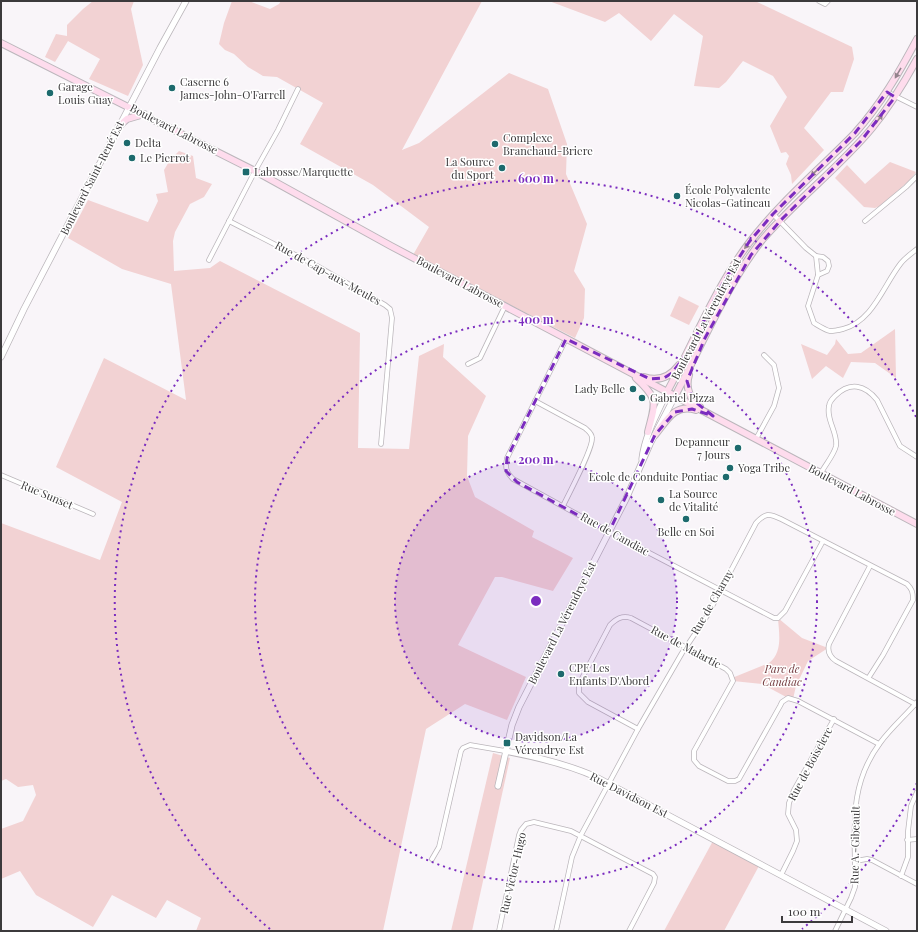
<svg xmlns="http://www.w3.org/2000/svg" width="918" height="932" viewBox="0 0 918 932" font-family="'Playfair Display',serif">
<rect width="100%" height="100%" fill="#f9f5f9"/>
<!-- green -->
<g fill="#f2d2d3">
<path d="M93,1H134L131,9L143,65L128,96L89,79L100,59L68,41L55,62L45,57L56,34L67,36V25L83,9Z"/>
<path d="M232,1H249L270,9L279,4L281,1H482L402,150L419,143L509,73L548,89L567,144L566,174L587,224L574,271L585,289L584,318L575,338L413,255L429,227L373,185L300,144L323,103L277,77L263,76L248,67L234,54L225,50L219,44L224,23Z"/>
<path d="M549,1H755L852,47L854,59L843,92H831L804,128L824,150L792,184L791,175L786,164L789,156L786,152L781,153L770,126L787,97L773,76L743,61L726,82L719,88L694,86L703,36L674,14L651,41L619,13L605,22Z"/>
<path d="M179,151L193,156L196,178L212,184L204,197L190,204L175,232L173,241L174,271L210,268L220,261L360,333L358,448L409,449L419,356L444,344L443,357L486,396L468,436L467,476L475,497L534,531L532,537L573,558L553,591L502,577H495L458,645L526,677L507,720L465,704L426,729L383,931H196L201,918L167,900L156,918L112,895L93,927L36,895L20,871L1,879V829L23,821L36,795L33,785L18,787L6,779L1,781V523L100,560L122,502L56,467L104,358L186,400L171,284L122,269L68,238L88,200L148,222L158,201L156,194L168,192L164,170L170,160Z"/>
<path d="M890,162L916,172L910,180L880,206L875,208L864,207L835,178L847,165L865,184Z"/>
<path d="M679,296L699,306L689,325L670,316Z"/>
<path d="M895,329L896,378L875,363L851,362L843,378L826,366L812,379L801,344L827,355L835,344L836,339L848,354L861,353Z"/>
<path d="M778,618L802,638L828,648L808,661L796,686L793,699L788,698L762,684L733,681L732,678L769,663C783,652 779,634 778,618Z"/>
<path d="M493,753L510,758L472,931H451Z"/>
<path d="M714,839L760,864L724,931H664Z"/>
</g>
<g fill="none" stroke-linecap="round" stroke-linejoin="round">
<!-- minor casing -->
<g stroke="#bbb6bb" stroke-width="5.5">
<g id="minor">
<path d="M819,1L825,4L828,1"/>
<path d="M887,92L917,107"/>
<path d="M773,214L806,248L816,256L818,275L808,306L814,323C819,326 825,330 830,331C834,331 839,330 843,329C873,321 883,286 901,263C905,258 912,253 917,249"/>
<path d="M229,221L317,266L385,305L390,309L392,318L381,444"/>
<path d="M865,221L906,187L917,176"/>
<path d="M816,256L823,257L828,261L829,266L827,271L818,275"/>
<path d="M209,260L255,171L278,130L298,89"/>
<path d="M566,339L507,458C505,468 506,472 513,479L615,535L774,618H778L785,611L823,541"/>
<path d="M468,364L480,358L505,306"/>
<path d="M535,401L585,428C588,431 592,433 592,438C593,449 569,493 563,506"/>
<path d="M756,439L774,406L779,388L774,365L764,355"/>
<path d="M821,473C825,465 834,455 836,446C838,433 826,420 829,406C829,403 833,398 835,396C850,381 865,385 877,400L900,446L917,457"/>
<path d="M1,475L93,514"/>
<path d="M870,566L829,644C827,652 830,657 836,661L917,705"/>
<path d="M638,729L588,702L579,693V684L610,625C616,619 622,615 631,618L726,669L730,673L733,681L694,751V760L699,766L728,781H735L739,779L780,706L782,702L788,698L798,701L879,744"/>
<path d="M907,840L917,839"/>
<path d="M432,859L439,847L461,751L463,748L470,745L505,751"/>
<path d="M855,861L867,859L872,860L917,884"/>
<path d="M781,875L793,851L797,841L796,830L788,814L789,803L794,790L834,719"/>
<path d="M901,876L908,857V831L911,806L917,792"/>
<path d="M499,931L519,835L521,830L526,824L534,822L571,831L653,874L655,877L654,883L629,931"/>
<path d="M556,931L572,857L581,835L638,729L682,653L707,616L756,523C765,513 769,513 781,519L907,584C912,589 913,592 913,600L883,655L869,677"/>
<path d="M835,931L851,898L855,887C856,834 846,789 880,743C891,728 905,716 917,702"/>
</g>
</g>
<!-- tertiary casing -->
<g stroke="#bbb6bb" stroke-width="7">
<g id="tertiary">
<path d="M1,357L24,309L160,48L186,1"/>
<path d="M642,459C645,435 657,414 667,392"/>
<path d="M505,751C537,757 567,764 596,777L886,931"/>
<path d="M498,786L512,725L519,707L626,499L650,444L675,396"/>
</g>
</g>
<!-- secondary casing -->
<g stroke="#bbb6bb" stroke-width="8">
<g id="secondary">
<path d="M1,43L255,171L391,246L917,524"/>
<path d="M119,126L127,119L144,114"/>
<path d="M689,375C685,387 690,400 700,407"/>
<path d="M644,377C659,382 670,377 679,365"/>
<path d="M636,378C660,400 655,403 648,432"/>
<path d="M667,392C694,342 715,288 749,243C780,202 820,169 855,133C881,104 899,73 917,39"/>
<path d="M675,396C702,345 726,286 762,240C796,200 839,168 872,128C890,106 904,83 917,59"/>
<path d="M655,435C667,420 675,403 696,410"/>
</g>
</g>
<!-- minor -->
<use href="#minor" stroke="#fff" stroke-width="4"/>
<!-- tertiary -->
<use href="#tertiary" stroke="#fff" stroke-width="5.5"/>
<!-- secondary -->
<use href="#secondary" stroke="#fedced" stroke-width="6"/>
</g>
<!-- one-way arrows -->
<defs><path id="oneway-solid" d="M-6-.8H1V-3.2L6.5 0L1 3.2V.8H-6Z"/></defs>
<g fill="#93838c">
<use href="#oneway-solid" transform="translate(898 73) rotate(120)"/>
<use href="#oneway-solid" transform="translate(879 119) rotate(-53)"/>
<use href="#oneway-solid" transform="translate(815 172) rotate(136)"/>
<use href="#oneway-solid" transform="translate(748 244) rotate(127)"/>
</g>
<!-- marked area -->
<path fill="none" stroke="#7b2cbf" stroke-width="3" stroke-dasharray="8 5" stroke-linejoin="round" d="M887,92L895,97L861,141L780,221L751,255L705,338L687,381L693,400L713,416L692,409L675,412L655,435L609,532L517,482L506,471L507,458L566,339L650,379L664,378L672,373L688,352L724,281L749,242L773,214L855,133Z"/>
<!-- distance rings -->
<circle cx="536" cy="601" r="141" fill="#7b2cbf" fill-opacity=".12"/>
<g fill="none" stroke="#7b2cbf" stroke-width="2" stroke-dasharray="2 4">
<circle cx="536" cy="601" r="141"/>
<circle cx="536" cy="601" r="281"/>
<path d="M917 783A422 422 0 0 1 802 929M270 929A422 422 0 1 1 917 419"/>
</g>
<!-- markers -->
<g fill="#1d6a6d" stroke="#fff" stroke-width="1.5">
<circle cx="172" cy="88" r="4"/>
<circle cx="50" cy="93" r="4"/>
<circle cx="127" cy="143" r="4"/>
<circle cx="495" cy="144" r="4"/>
<circle cx="132" cy="158" r="4"/>
<circle cx="502" cy="168" r="4"/>
<rect x="242" y="168" width="8" height="8" rx="2"/>
<circle cx="677" cy="196" r="4"/>
<circle cx="633" cy="389" r="4"/>
<circle cx="642" cy="398" r="4"/>
<circle cx="738" cy="448" r="4"/>
<circle cx="730" cy="468" r="4"/>
<circle cx="726" cy="477" r="4"/>
<circle cx="661" cy="500" r="4"/>
<circle cx="686" cy="519" r="4"/>
<circle cx="561" cy="674" r="4"/>
<rect x="503" y="739" width="8" height="8" rx="2"/>
</g>
<g text-anchor="middle" stroke-width="3" stroke-linejoin="round" paint-order="stroke">
<!-- poi labels -->
<g font-size="11" fill="#3c3a3c" stroke="#fff" text-anchor="start">
<text x="180" y="86">Caserne 6<tspan x="180" dy="13">James-John-O'Farrell</tspan></text>
<text x="58" y="91">Garage<tspan x="58" dy="13">Louis Guay</tspan></text>
<text x="503" y="142">Complexe<tspan x="503" dy="13">Branchaud-Briere</tspan></text>
<text x="135" y="147">Delta</text>
<text x="140" y="162">Le Pierrot</text>
<text x="494" y="166" text-anchor="end">La Source<tspan x="494" dy="13">du Sport</tspan></text>
<text x="254" y="176">Labrosse/Marquette</text>
<text x="685" y="194">École Polyvalente<tspan x="685" dy="13">Nicolas-Gatineau</tspan></text>
<text x="625" y="393" text-anchor="end">Lady Belle</text>
<text x="650" y="402">Gabriel Pizza</text>
<text x="730" y="446" text-anchor="end">Depanneur<tspan x="730" dy="13">7 Jours</tspan></text>
<text x="738" y="472">Yoga Tribe</text>
<text x="718" y="481" text-anchor="end">Ecole de Conduite Pontiac</text>
<text x="669" y="498">La Source<tspan x="669" dy="13">de Vitalité</tspan></text>
<text x="686" y="536" text-anchor="middle">Belle en Soi</text>
<text x="569" y="672">CPE Les<tspan x="569" dy="13">Enfants D'Abord</tspan></text>
<text x="515" y="741">Davidson/La<tspan x="515" dy="13">Vérendrye Est</tspan></text>
</g>
<!-- street labels -->
<g font-size="11" fill="#3c3a3c" stroke="#fff">
<text transform="translate(174 129) rotate(27)" y="4">Boulevard Labrosse</text>
<text transform="translate(92 178) rotate(-63)" y="4">Boulevard Saint-René Est</text>
<text transform="translate(328 273) rotate(29)" y="4">Rue de Cap-aux-Meules</text>
<text transform="translate(460 282) rotate(28)" y="4">Boulevard Labrosse</text>
<text transform="translate(706 319) rotate(-62)" y="4">Boulevard La Vérendrye Est</text>
<text transform="translate(852 490) rotate(28)" y="4">Boulevard Labrosse</text>
<text transform="translate(47 495) rotate(23)" y="4">Rue Sunset</text>
<text transform="translate(615 534) rotate(29)" y="4">Rue de Candiac</text>
<text transform="translate(712 602) rotate(-60)" y="4">Rue de Charny</text>
<text transform="translate(562 623) rotate(-63)" y="4">Boulevard La Vérendrye Est</text>
<text transform="translate(686 647) rotate(28)" y="4">Rue de Malartic</text>
<text transform="translate(810 764) rotate(-62)" y="4">Rue de Boisclerc</text>
<text transform="translate(629 795) rotate(27)" y="4">Rue Davidson Est</text>
<text transform="translate(855 845) rotate(-89)" y="4">Rue A.-Gibeault</text>
<text transform="translate(513 873) rotate(-77)" y="4">Rue Victor-Hugo</text>
</g>
<!-- park labels -->
<g font-size="11" font-style="italic" fill="#753d41" stroke="#fff">
<text x="782" y="673">Parc de<tspan x="782" dy="13">Candiac</tspan></text>
</g>
</g>
<circle cx="536" cy="601" r="6" fill="#7b2cbf" stroke="#fff" stroke-width="2"/>
<g font-size="12" text-anchor="middle" font-weight="bold" fill="#7b2cbf" stroke="#fff" stroke-width="3" stroke-linejoin="round" paint-order="stroke">
<text x="536" y="183">600 m</text>
<text x="536" y="324">400 m</text>
<text x="536" y="464">200 m</text>
</g>
<!-- border -->
<rect width="918" height="932" fill="none" stroke="#3c3a3c" stroke-width="4"/>
<!-- scale -->
<path d="M782 916v6h70v-6" fill="none" stroke="#3c3a3c" stroke-width="2"/>
<text x="788" y="916" font-size="12" fill="#3c3a3c" stroke="#ffffff" stroke-width="3" paint-order="stroke">100 m</text>
</svg>
